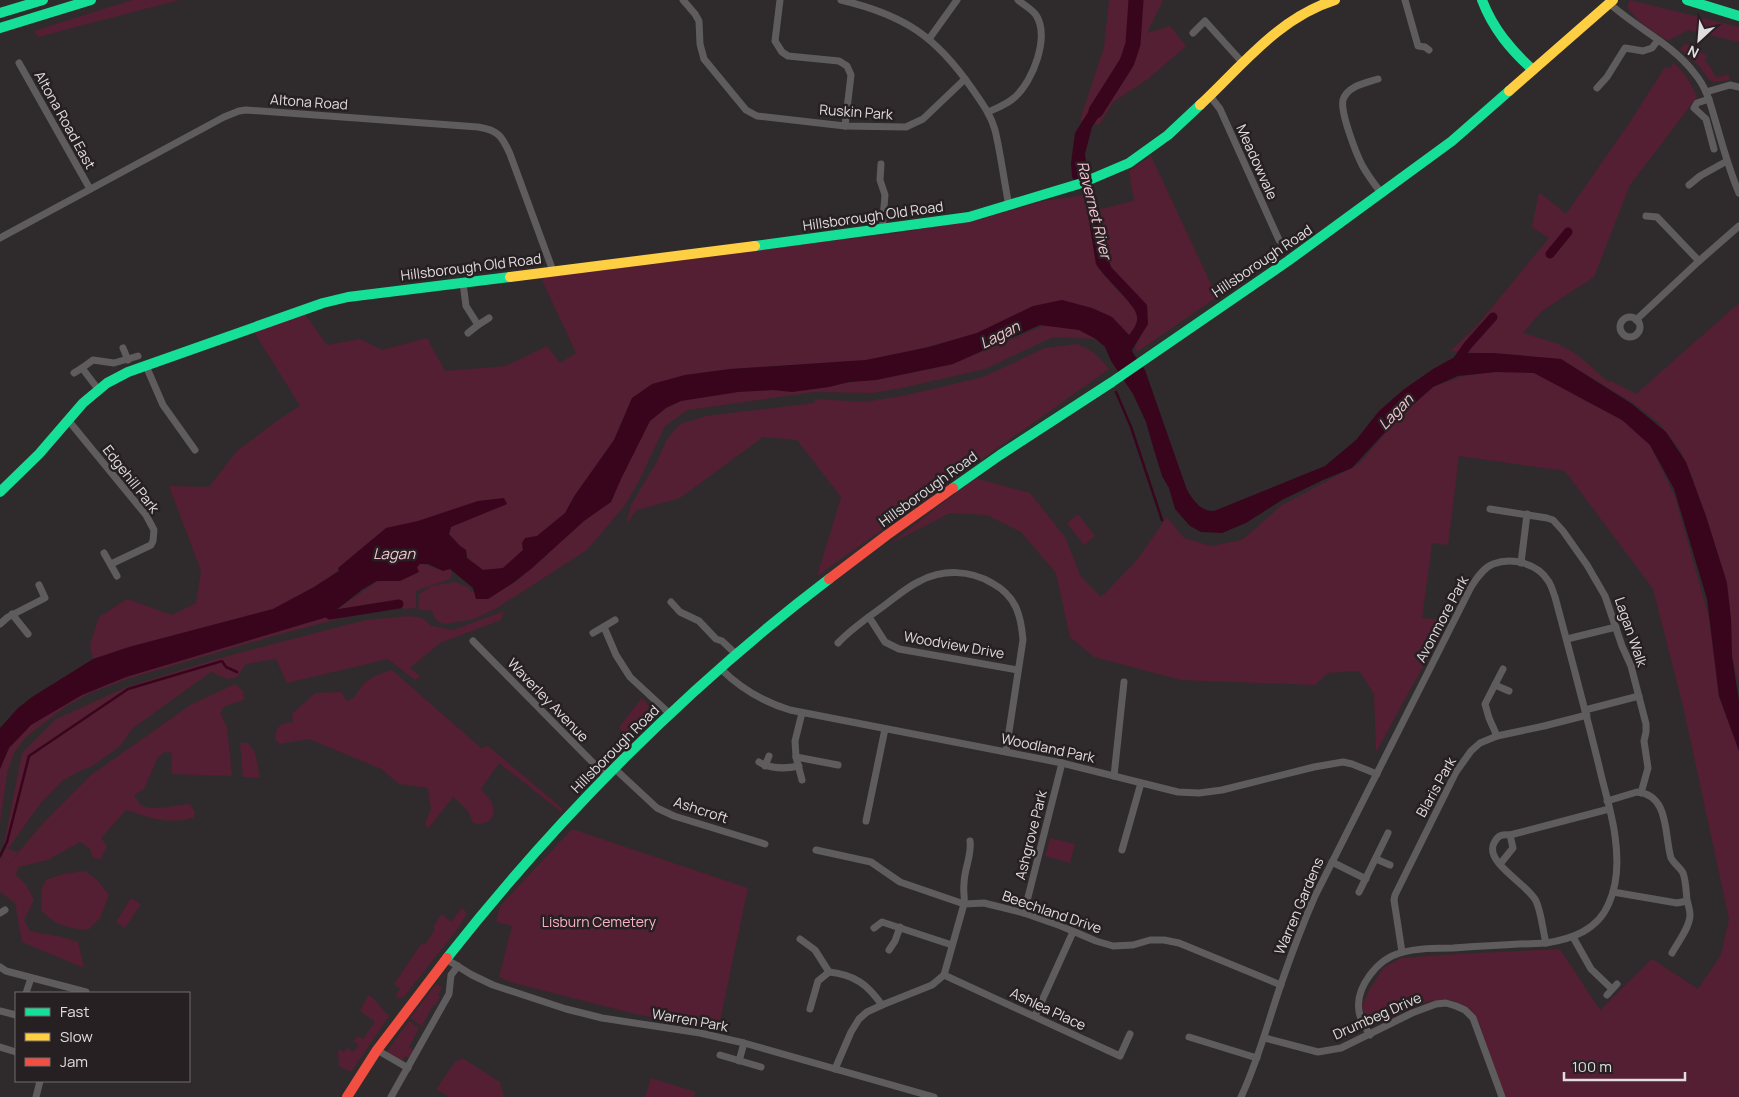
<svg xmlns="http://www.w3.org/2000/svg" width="1739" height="1097" viewBox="0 0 1739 1097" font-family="Manrope,sans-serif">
<rect width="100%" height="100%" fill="#2f2b2c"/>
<!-- green -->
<g fill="#541e33">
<path d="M132,0H179L38,37L34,31Z"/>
<path d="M1109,0H1163L1147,33L1170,26L1186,46L1148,79L1113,102L1099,125L1080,120L1104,47Z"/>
<path d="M1630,0L1739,27V42L1689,30L1669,40H1666C1652,30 1637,22 1627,7Z"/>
<path d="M1685,44L1702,47L1701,53L1708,56L1704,60L1709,65L1716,77L1729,75V80L1716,82L1709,80L1701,68L1680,49Z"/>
<path d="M1673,63C1685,72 1692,85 1697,97L1630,185L1594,277L1542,311L1523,333L1558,344L1578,355L1608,382L1611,381L1636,394L1739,303V686L1732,656L1731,619L1726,579L1693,479L1680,450L1659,423L1633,403L1561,359L1450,351L1474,329L1549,238L1532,227L1539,192L1566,214L1630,122L1665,67L1672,68L1671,66Z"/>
<path d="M1151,156L1217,297L1137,352L1135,346L1148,324L1147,306L1111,267L1106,252L1100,209L1134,201L1129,171Z"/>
<path d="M1085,195L1096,264L1102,273L1134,308L1138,318L1134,329L1129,335L1112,317L1092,308L1033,306L977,333L912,351L866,360L730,369L685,375L653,384L632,398L614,440L575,495L565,513L537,536L522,543L523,550L503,568L483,570L467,557L466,550L460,546L449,534L451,527L418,521L406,524L314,587L273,609L129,647L93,659L90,645L99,617L127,599L172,615L196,603L201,571L169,486L209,487L236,452L278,420L300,406L254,332L304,313L327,345L360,339L382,350L427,338L445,371L506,366L547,346L560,363L576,353L540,276L897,233L980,219L1044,201Z"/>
<path d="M1050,323L1078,330L1096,339L1053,337L985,369L902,388L873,393L814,392L688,410L665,426L638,483L625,505L587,550L497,608L474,619L444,624L436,620L432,611L418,609L419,594L432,586L456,582L470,588V591L493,594L515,582L545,557L651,418L672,403L702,395L744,390L814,389L846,383L885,378L950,365Z"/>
<path d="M1076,344C1091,349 1099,356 1109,369L817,576L841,497L797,440L763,437L680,498L637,510L626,524L631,505L656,463L667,439L680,424L706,416L814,403L815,399L865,402L907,395L983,377L1045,348Z"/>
<path d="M1493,372H1536L1582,399L1626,422L1650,445L1675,497L1709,618L1719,697L1739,751V1097H1506L1497,1078L1480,1025L1468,1007L1450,1000L1428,1001L1381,1022L1372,1023L1365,1019L1362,1006L1368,992L1383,968L1401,958L1456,954L1560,949L1600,1010L1652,959L1698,989L1721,955L1729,919L1683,706L1653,589L1565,471L1459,456L1448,545L1432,543L1422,618L1448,621L1376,752L1374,694L1362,675L1357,671L1328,673L1315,685L1181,680L1094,657L1070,637L1056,573L1021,532L987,515L950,513L890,544L975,478L1030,493L1065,537L1081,577L1101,597L1137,560L1167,517L1184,538L1211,546L1242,540L1282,505L1359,464L1404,412L1435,386L1464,376Z"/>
<path d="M1078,514L1095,536L1084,545L1067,523Z"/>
<path d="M419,563C430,565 439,572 450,569L452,573L450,579L416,591V608L403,609L399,600L357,606L345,617L270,637L124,680L88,694L65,707L26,737L14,753L7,773L0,823V769L9,748L32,724L60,706L98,687L142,672L327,617L376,582L392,580Z"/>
<path d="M504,611L501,620L440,643L410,668L420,676L415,680L388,659L287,683L276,659L246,664L237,677L227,679L211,672L133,728L120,746L91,767L84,769L62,781L40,804L10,846L6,848L18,852L7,866L44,822L91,775L192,704L235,684L243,691L244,700L225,706L220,713L227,727L232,776L172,774V753L165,752L158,757L144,789L134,795C136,798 138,803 141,805C151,812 178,804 190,804L195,812L194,817C170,826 148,817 126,810L101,838L107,846L101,859L93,858L90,849L80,842L48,860L18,867L16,875L26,885L34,900L24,920L30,931L62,937L78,942L84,968L22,942L15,903L0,892V860L5,850H3L22,753L56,719L127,687L220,658L346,625L367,620L408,616L422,618L432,626L453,630Z"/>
<path d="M392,670L481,748L488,746L562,808V810L561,812L499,763L481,789C485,794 491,799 493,806C498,818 484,827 473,823L468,811L453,797L428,829L425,823L431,809L428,788L399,784L381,769L309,739L279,744L275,739L276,731L281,724L293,722L292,714L315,693L341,692L347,701L354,698C365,679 371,677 392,670Z"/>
<path d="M642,698L649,706L646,712L649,717L630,739L619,727Z"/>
<path d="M240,743H248L255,752L260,778L243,777Z"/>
<path d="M572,829L748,888L718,1030L635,1014L510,982L499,977L512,926L496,922L500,906Z"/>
<path d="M1050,838L1075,844L1070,863L1045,856Z"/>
<path d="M85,871L97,880L109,895L100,918L88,930C67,928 56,926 41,910L42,888L46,880L63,874Z"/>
<path d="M131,898L141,904L125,928L116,922Z"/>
<path d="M462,908L467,913L459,927L403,998L395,997L400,989L394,984L422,943L425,945L435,929L433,927L442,914L451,922Z"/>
<path d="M436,984L442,987L438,995L440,997L435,1006L433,1005L423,1024V1027L410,1018Z"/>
<path d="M368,996H371L389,1016L351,1072L339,1066L338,1052L340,1049L344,1052L347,1048L353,1052L359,1045L354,1041L358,1036L363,1039L375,1022L360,1011Z"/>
<path d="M409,1021L419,1028L409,1047L414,1050L410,1058L405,1056L402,1061L386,1053Z"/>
<path d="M462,1058L500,1082L504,1097H449L436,1089L455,1062Z"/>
<path d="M651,1078L696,1092L694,1097H645Z"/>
</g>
<!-- water -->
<path fill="#39051d" d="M1102,90L1112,97L1092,127L1085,154L1086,161L1100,214L1106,252L1111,267L1147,305L1148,324L1132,350L1133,353L1145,370L1187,490C1194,501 1200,511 1214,511L1325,466L1356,440L1379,411L1403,390L1433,369L1462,353H1494L1561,359L1632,404L1666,432L1686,462L1706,516L1727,583L1731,619L1732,656L1739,701V751L1719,696L1707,599L1674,489L1650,445L1622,420L1534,373L1496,372L1458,376L1433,387L1400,416L1352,468L1323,480L1282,500L1246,523L1222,533L1201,532L1190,526L1175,509L1169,488L1162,476L1154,450L1146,422L1133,394L1111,361L1105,347L1096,339L1079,330L1040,325L953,364L876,380L849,382L829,387L792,392L773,390L738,392L681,401L666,408L650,421L621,479L611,502L584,521L531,569L513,583L488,599H476L473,588L450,569L443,571L428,564H420L417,567L419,572L400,581H377L363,589L327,617L126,677L82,695L31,725L9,748L0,769V728L18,708L32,697L93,659L129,647L273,609L314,587L339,571L338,568L386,528L418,521L478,501L504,498L507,504L451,527L449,534L460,546L466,550L467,558L483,570L503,568L523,550L522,543L525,538L537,536L565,513L575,495L614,440L632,398L652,384L685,375L730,369L866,360L929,347L977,333L1033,306L1062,300L1092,308L1112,317L1129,335C1133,330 1138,324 1137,317C1137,305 1104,278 1096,264L1085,196L1072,177L1071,163L1075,133Z"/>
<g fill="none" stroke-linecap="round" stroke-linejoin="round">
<!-- stream -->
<g stroke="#39051d" stroke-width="2.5">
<path d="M1116,392L1131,427L1162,520"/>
<path d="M0,856L7,842L29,756L128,689L222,661L226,667L237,672"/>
</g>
<!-- canal -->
<g stroke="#39051d" stroke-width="9">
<path d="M1550,254L1568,232"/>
<path d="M1456,362L1468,345L1493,317"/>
<path d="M330,615L399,604"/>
</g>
<!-- river -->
<path stroke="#39051d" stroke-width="15" d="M1096,111L1127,62L1133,44L1136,0"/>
<!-- street -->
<g stroke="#5f5c5d" stroke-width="7">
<path d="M683,0L695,14L699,21L700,44L704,59L746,110L757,116L845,126L906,127L923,119L965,79"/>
<path d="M780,0L775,41L782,52L788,56L839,61L847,66L851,75L845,126"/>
<path d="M841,0C904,15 936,36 973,90C982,103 991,115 995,130C1001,155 1004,181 1009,206"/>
<path d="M1405,0L1418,46L1425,47L1429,50"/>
<path d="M1609,3C1636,28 1673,44 1695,74C1707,88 1711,106 1716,123C1723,147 1729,170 1739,193"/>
<path d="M1193,33L1205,21L1242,62"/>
<path d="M929,39L957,0"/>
<path d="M19,63L90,189"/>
<path d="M1378,79C1366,83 1347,86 1343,100C1340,112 1356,153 1362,165C1368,176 1375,185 1382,194"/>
<path d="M1597,88L1607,77L1625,48L1643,51L1652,48L1658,40"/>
<path d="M1706,92L1730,85L1739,87"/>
<path d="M1210,96L1220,109L1279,240"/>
<path d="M1709,99L1697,103L1694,108L1706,119L1714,149"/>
<path d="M988,112C997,108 1008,104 1015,97C1033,81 1050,37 1036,15C1032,9 1024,5 1018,0"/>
<path d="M881,164L880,180L885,195L882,230"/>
<path d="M1689,185L1700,176L1727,161"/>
<path d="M1646,216L1657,217L1699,261"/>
<path d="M0,238L224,117L239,111L246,110L478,127C498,130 502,136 510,154L553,271"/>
<path d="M463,283L466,306L478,325L468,333"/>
<circle cx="1630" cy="327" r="10"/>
<path d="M1636,320L1699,261L1739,226"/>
<path d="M478,325L489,318"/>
<path d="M123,348L128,360"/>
<path d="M146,366L163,405L195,450"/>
<path d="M74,373L82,368"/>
<path d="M98,389L82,368L93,360L114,363L138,356"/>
<path d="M68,420L146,515L154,530L153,541L151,545L111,564"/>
<path d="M1490,509L1547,518L1553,520L1563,531L1587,565L1605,596L1622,646L1631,666L1646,724V732L1644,741L1648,768L1641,793"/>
<path d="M104,553L117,576"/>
<path d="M1521,563L1527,514"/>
<path d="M671,602L680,612L699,621L716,639L722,641L737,655"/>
<path d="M12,614L28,634"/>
<path d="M869,617L885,642L899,649L1018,670"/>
<path d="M0,624L8,617L45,598L39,585"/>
<path d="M604,627L616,655L630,677L670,714"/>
<path d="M593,633L615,620"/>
<path d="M1567,639L1616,627"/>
<path d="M473,641L606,776"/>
<path d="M838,643C852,628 869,617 885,605C896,597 907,587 920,581C943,569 970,570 992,583C1016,596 1021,615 1023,640L1006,751"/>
<path d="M721,669C740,688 764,702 790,710L1062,763L1178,792L1199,793L1222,790L1314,767L1343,762L1352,764L1377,774"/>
<path d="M1495,685L1509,691"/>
<path d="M1585,710L1639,696"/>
<path d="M802,713L795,741L796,757L802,780"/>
<path d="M1497,736L1489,718L1485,704L1503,669"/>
<path d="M796,757L838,765"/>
<path d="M759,762C771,769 785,769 799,766"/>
<path d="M765,766L769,756"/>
<path d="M614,768L657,808L674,816L765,844"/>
<path d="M1114,776L1124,682"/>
<path d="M1607,801L1637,792C1670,795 1664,835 1671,858C1674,864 1680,867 1683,873C1686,881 1686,891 1687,900C1688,904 1690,910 1690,915C1690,927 1678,942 1672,953"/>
<path d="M866,821L885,729"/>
<path d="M1510,835L1609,809"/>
<path d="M816,850L871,862L900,882L964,904L984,903L1024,913L1061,926L1096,941L1113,946L1133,945L1150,940H1164L1179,943L1281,985"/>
<path d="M1122,850L1141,783"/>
<path d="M1376,859L1390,865"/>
<path d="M1332,862L1366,879"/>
<path d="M1500,864L1513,848L1510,835C1502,834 1498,835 1494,843C1484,863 1528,884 1536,901C1541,911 1543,931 1546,943"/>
<path d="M1359,892L1388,833"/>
<path d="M1613,892L1677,903L1687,901"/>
<path d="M0,913L5,910"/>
<path d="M1024,913L1062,763"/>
<path d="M874,928L882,922L952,945"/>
<path d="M1573,937L1591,969L1612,989"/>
<path d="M800,939L815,950L829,972"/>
<path d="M889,950L895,941L900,927"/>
<path d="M1402,952L1394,900L1395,895L1456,772L1471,751L1480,743L1497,736L1544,726L1587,715"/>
<path d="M446,959L472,975L493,985L566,1009L602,1018L700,1033L744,1043L934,1097"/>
<path d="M0,967L6,971L86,992"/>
<path d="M944,975L1120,1056L1130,1034"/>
<path d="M26,993L31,978"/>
<path d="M1607,995L1617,984"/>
<path d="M810,1009L818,981L829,972C855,975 867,984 882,1005"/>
<path d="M0,1011L16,1015"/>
<path d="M1035,1016L1073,932"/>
<path d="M1189,1037L1257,1058"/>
<path d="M1265,1038L1318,1052L1341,1048L1412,1013L1436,1004L1446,1003L1456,1006L1465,1010L1473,1018L1502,1097"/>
<path d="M0,1047L16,1052"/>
<path d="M377,1050L408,1068"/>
<path d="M720,1055L761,1067"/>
<path d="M739,1061L744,1043"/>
<path d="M835,1069L851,1032L859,1019L867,1012L882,1005L932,985L944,975L964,904C965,897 963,891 964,884C964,869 972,856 970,841"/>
<path d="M36,1097L40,1081"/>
<path d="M391,1097L449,994L451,975L458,966"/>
<path d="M1241,1097C1258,1061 1268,1022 1281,984C1291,955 1302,926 1314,898L1471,587C1476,579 1483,568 1493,564C1512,557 1538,563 1549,582C1552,587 1553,592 1555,597C1570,653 1585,709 1599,766C1604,789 1612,812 1615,836C1618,857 1618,883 1609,903C1598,930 1572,939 1546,943C1515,944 1484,946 1453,948C1436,948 1417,948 1400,953C1378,959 1355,987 1359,1011C1360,1020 1365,1027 1370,1035"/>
</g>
<!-- fast -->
<g stroke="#16e098" stroke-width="10">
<path d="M1482,0C1493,29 1511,50 1533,70"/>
<path d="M1687,0L1739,16"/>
<path d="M0,13L43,0"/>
<path d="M0,28L91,0"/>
<path d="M755,246L969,217L1082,183L1129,163L1168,135L1200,105"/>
<path d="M953,488L1000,455L1112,382L1288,261L1452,141L1509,91"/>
<path d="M0,492L39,454L83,403L107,383L128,372L323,303L348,297L510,277"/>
<path d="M447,958C556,819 688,686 829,579"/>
</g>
<!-- slow -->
<g stroke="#ffcf43" stroke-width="10">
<path d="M1509,91L1613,0"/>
<path d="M1200,105C1242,66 1278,18 1335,0"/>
<path d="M510,277L755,246"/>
</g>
<!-- jam -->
<g stroke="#f24e42" stroke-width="10">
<path d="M829,579L887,535L953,488"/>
<path d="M347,1097L377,1050L447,958"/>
</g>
</g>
<g text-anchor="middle" stroke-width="5" stroke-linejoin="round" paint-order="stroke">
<!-- street labels -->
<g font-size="14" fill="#e1dcde" stroke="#272022">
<text transform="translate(309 102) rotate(4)" y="5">Altona Road</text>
<text transform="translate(856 112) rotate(4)" y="5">Ruskin Park</text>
<text transform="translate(65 120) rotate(61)" y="5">Altona Road East</text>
<text transform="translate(1257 162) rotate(66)" y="5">Meadowvale</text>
<text transform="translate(873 216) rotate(-8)" y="5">Hillsborough Old Road</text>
<text transform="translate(1262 261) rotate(-34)" y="5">Hillsborough Road</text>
<text transform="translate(471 267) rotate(-7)" y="5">Hillsborough Old Road</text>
<text transform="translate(131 479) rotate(52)" y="5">Edgehill Park</text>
<text transform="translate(928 489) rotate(-36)" y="5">Hillsborough Road</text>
<text transform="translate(1442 619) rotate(-62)" y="5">Avonmore Park</text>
<text transform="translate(1631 632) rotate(71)" y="5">Lagan Walk</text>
<text transform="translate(954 645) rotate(10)" y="5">Woodview Drive</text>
<text transform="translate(548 700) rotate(46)" y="5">Waverley Avenue</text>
<text transform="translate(1048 748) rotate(12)" y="5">Woodland Park</text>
<text transform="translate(615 749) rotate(-45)" y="5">Hillsborough Road</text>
<text transform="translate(1436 787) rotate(-61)" y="5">Blaris Park</text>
<text transform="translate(701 810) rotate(18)" y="5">Ashcroft</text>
<text transform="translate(1031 835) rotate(-76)" y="5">Ashgrove Park</text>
<text transform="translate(1299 906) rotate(-67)" y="5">Warren Gardens</text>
<text transform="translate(1052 912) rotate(19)" y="5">Beechland Drive</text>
<text transform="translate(1048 1009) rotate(25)" y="5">Ashlea Place</text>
<text transform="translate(1377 1016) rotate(-24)" y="5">Drumbeg Drive</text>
<text transform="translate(690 1020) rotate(10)" y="5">Warren Park</text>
</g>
<!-- park labels -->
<g font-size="14" fill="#f9b2c8" stroke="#272022">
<text x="599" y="927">Lisburn Cemetery</text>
</g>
<!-- water labels -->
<g font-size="15" font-style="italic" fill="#f4c4d2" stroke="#272022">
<text transform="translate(1094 210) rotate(76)" y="5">Ravernet River</text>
<text transform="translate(1000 335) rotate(-27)" y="5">Lagan</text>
<text transform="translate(1396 412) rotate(-46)" y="5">Lagan</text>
<text x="394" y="559">Lagan</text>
</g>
</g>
<!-- legend -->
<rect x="15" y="992" width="175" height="90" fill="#272022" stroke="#716b6d"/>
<rect x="25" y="1008" width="25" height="8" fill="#16e098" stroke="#716b6d"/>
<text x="60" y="1017" font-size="15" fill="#e1dcde">Fast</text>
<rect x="25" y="1033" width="25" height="8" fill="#ffcf43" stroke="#716b6d"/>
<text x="60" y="1042" font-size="15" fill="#e1dcde">Slow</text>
<rect x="25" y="1058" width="25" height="8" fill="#f24e42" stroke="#716b6d"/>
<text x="60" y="1067" font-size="15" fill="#e1dcde">Jam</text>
<!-- north arrow -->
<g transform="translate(1699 40) rotate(206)" stroke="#272022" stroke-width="4" paint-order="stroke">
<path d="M0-4L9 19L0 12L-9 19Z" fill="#e1dcde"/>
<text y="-8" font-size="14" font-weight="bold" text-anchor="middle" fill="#e1dcde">N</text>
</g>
<!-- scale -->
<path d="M1564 1072v8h121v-8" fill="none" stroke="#e1dcde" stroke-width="2.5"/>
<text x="1572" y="1072" font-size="15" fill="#e1dcde" stroke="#272022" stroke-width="4" paint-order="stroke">100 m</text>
</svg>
